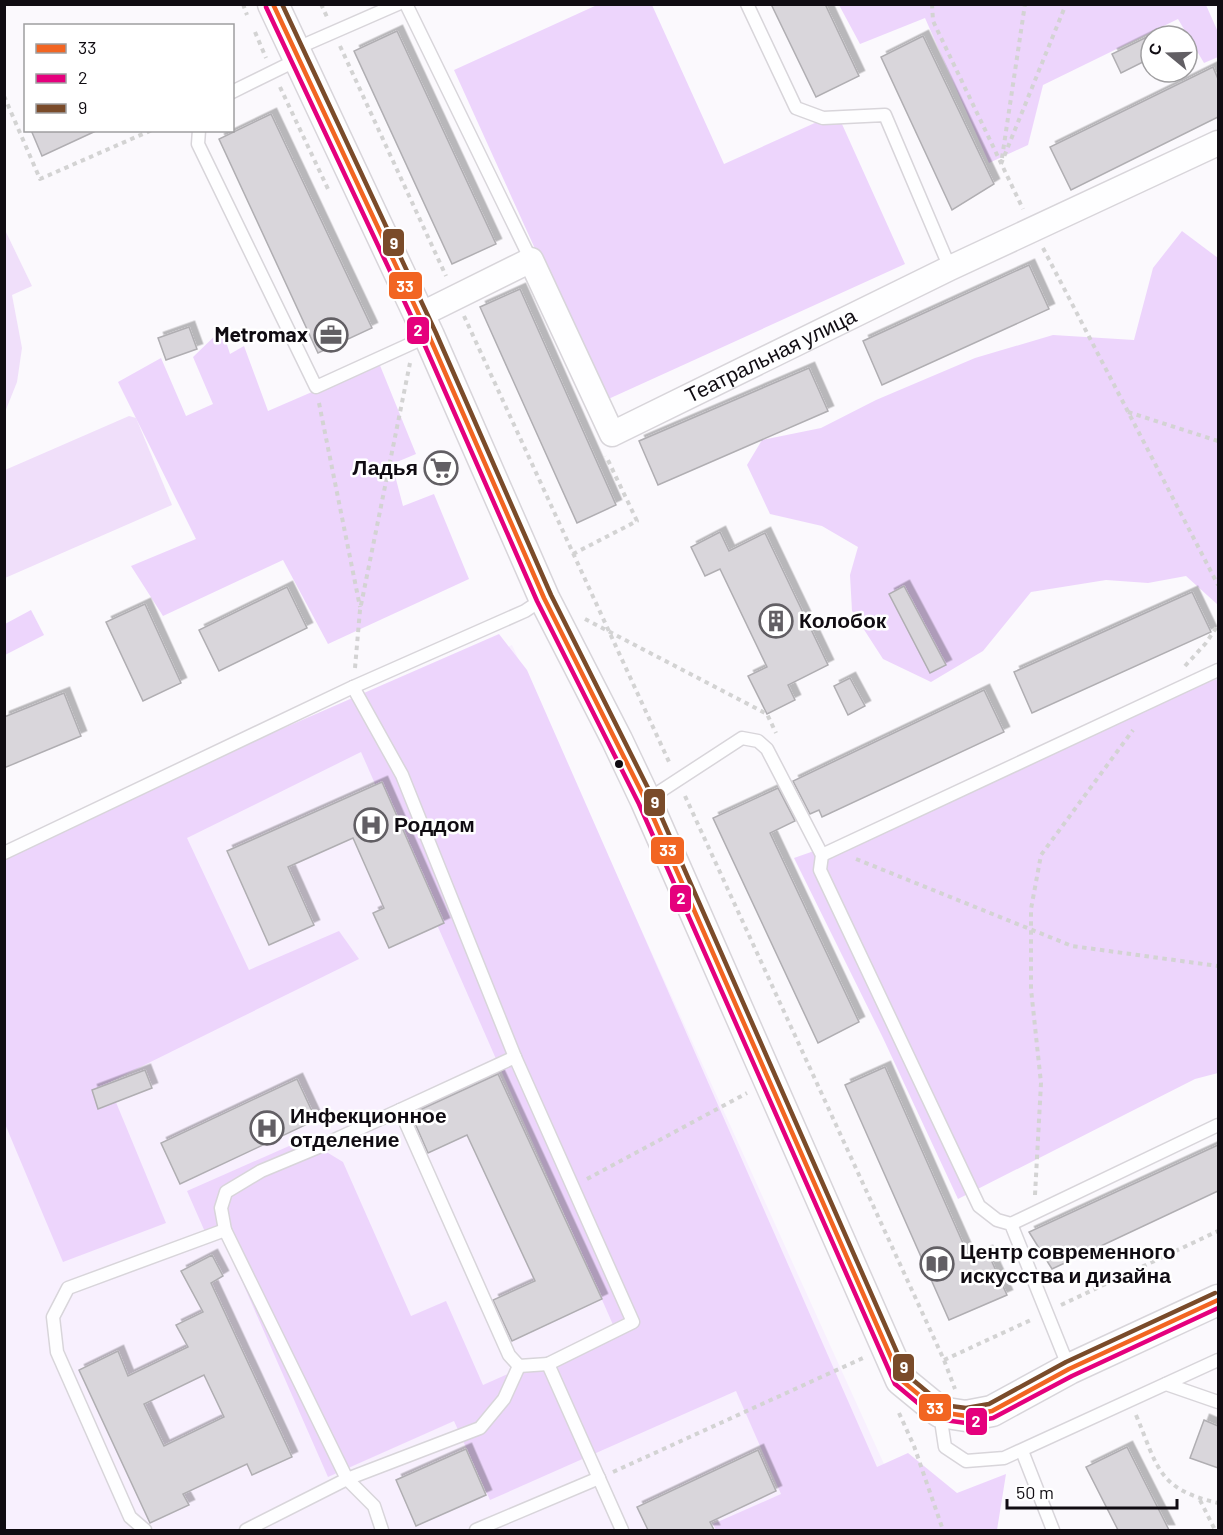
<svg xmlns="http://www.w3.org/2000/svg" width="1223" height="1535" viewBox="0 0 1223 1535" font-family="Barlow,sans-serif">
<defs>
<filter id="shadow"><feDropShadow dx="5.5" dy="-5.5" stdDeviation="0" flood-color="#0004"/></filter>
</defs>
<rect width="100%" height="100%" fill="#fbf9fd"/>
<!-- built -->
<path fill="#f8f0fe" d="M512,645L914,1530H5L4,882Z"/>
<!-- green -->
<g fill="#f0dffa">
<path d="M4,228L32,286L12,295L22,348L17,382L5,412Z"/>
<path d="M129,416L136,418L172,505L5,578V470Z"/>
</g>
<!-- forest -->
<g fill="#edd5fc">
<path d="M597,5H652L724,164L837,113L905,264L604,401L454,70Z"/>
<path d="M839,5H1206L1218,32V57L1204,63L1178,19L1043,85L1028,145L989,163L925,18L860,44Z"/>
<path d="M1182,231L1218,258V605L1186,576L1148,583L1106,580L1031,592L983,651L931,682L883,659L852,611L850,575L858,547L822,526L770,514L747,465L762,440L821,428L876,400L975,358L1053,335L1134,340L1153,268Z"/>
<path d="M222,329L230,354L244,346L268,411L379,363L416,454L392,464L403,506L434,494L469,579L328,644L283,560L163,616L131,566L196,539L118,382L161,358L186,416L213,404L193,357Z"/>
<path d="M31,610L44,635L5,655V624Z"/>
<path d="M499,634L527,670L877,1467L908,1453L957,1493L1006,1474L997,1530H716L713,1524L781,1494L736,1391L490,1500L454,1421L328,1477L222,1236L209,1241L187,1191L305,1139L343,1162L411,1316L446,1301L483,1385L614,1327L361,752L187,838L249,970L339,931L359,959L108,1083L166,1223L63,1262L5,1124L4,850Z"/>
<path d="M1218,679V1073L1195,1079L958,1199L883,1038L794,858L945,805L1170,692Z"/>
</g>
<!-- building -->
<g fill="#d9d6db" stroke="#b0aeb2" stroke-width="1.5" fill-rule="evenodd" filter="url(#shadow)">
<path d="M771,4H825L859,76L816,97Z"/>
<path d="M397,31L496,244L452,264L354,51Z"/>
<path d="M1151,35V58L1121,73L1112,54Z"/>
<path d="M923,36L994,184L952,210L881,57Z"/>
<path d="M1213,67L1218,79V117L1071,190L1050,147Z"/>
<path d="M271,114L372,328L318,353L219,139Z"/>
<path d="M31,130H98L42,156Z"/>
<path d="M1029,265L1049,309L882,385L863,341Z"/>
<path d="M520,289L616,505L577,523L480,307Z"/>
<path d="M189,327L197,349L166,360L158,338Z"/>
<path d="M809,368L828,411L658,485L639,441Z"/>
<path d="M720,532L729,551L765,533L828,665L788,685L795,700L767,714L748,676L767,667L720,569L705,576L691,547Z"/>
<path d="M904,586L946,665L930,673L889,594Z"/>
<path d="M287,587L307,628L219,671L199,630Z"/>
<path d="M1192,592L1211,632L1032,713L1014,672Z"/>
<path d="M145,604L181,683L143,701L106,622Z"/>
<path d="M850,678L865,706L848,715L834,686Z"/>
<path d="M984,690L1004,732L822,817L819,810L810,814L793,781Z"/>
<path d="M64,693L81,736L4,768V717Z"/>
<path d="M382,782L444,923L389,948L373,913L384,908L353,838L288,867L314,925L269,945L227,851Z"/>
<path d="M778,788L795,821L770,833L859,1022L818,1043L713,818Z"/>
<path d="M885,1067L970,1259L987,1251L1007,1295L949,1320L845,1085Z"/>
<path d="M145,1070L152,1088L98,1109L92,1090Z"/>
<path d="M498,1074L602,1299L512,1341L493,1300L535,1281L467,1135L428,1153L411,1114Z"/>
<path d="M297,1079L316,1120L180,1184L161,1143Z"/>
<path d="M1218,1145V1191L1052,1269L1029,1232Z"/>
<path d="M212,1255L223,1276L211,1283L292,1457L252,1475L247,1464L183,1494L189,1505L150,1523L79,1370L118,1351L128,1376L188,1347L176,1325L203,1312L181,1271ZM204,1375L224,1417L164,1446L144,1404Z"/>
<path d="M1204,1420L1218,1426V1468L1190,1458Z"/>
<path d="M1127,1447L1169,1530H1118L1086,1467Z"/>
<path d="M466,1449L486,1495L416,1526L396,1480Z"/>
<path d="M758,1450L776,1491L710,1522L714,1530H648L637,1507Z"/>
</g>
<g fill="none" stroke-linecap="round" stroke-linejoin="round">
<!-- service casing -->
<g stroke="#d8d5da" stroke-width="15">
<g id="service">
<path d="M406,4L531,260"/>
<path d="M747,4L796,108L823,118L885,115L950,268"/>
<path d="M295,49L398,4"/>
<path d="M232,92L299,59"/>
<path d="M199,130L198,144L316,387L428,336"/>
<path d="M353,687L402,775L515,1057L633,1322L548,1364L622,1530"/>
<path d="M647,800L742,738L758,741L767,749L822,855L820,870L979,1206L997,1220L1011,1224L1069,1368"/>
<path d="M4,853L353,687L525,611L543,599"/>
<path d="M822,855L1218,670"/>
<path d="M515,1057L400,1110L509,1355L519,1366L548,1364"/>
<path d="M1011,1224L1218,1125"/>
<path d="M1166,1384L1218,1402"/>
<path d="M940,1414L945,1447L966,1461L1004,1458L1218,1360"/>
<path d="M1022,1451L1053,1530"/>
<path d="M145,1530L130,1517L57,1352L53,1317L68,1288L225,1230"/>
<path d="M246,1530L347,1479L480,1428L504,1399L519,1366"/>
<path d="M382,1530L374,1506L347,1479L225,1230L221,1208L226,1192L261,1171L321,1146L400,1110"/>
<path d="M476,1530L599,1478"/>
</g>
</g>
<!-- minor casing -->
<g stroke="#d8d5da" stroke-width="27">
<g id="minor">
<path id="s1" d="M418,316L531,260L612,434L950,268L1218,143"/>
</g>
</g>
<!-- tertiary casing -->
<g stroke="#d8d5da" stroke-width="33">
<path id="tertiary" d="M273,4L429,336L544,598L617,740L646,801L901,1380L940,1412L966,1416L992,1411L1069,1369L1218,1300"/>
</g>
<!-- path -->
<g stroke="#d3d3d3" stroke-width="4" stroke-dasharray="4.5 4.5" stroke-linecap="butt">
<path d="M243,4L247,15"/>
<path d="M321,4L327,17"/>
<path d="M932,4L933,21L1023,209"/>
<path d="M255,32L266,58"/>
<path d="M340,46L446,276"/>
<path d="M280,87L328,189"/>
<path d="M4,96L40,179L152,130"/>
<path d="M1002,158L1025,4"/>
<path d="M1001,164L1066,4"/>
<path d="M1043,248L1218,585"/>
<path d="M464,316L670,764"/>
<path d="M319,403L360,607"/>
<path d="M1128,412L1218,441"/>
<path d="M573,554L637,521L606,456"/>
<path d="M585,619L767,714L776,733"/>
<path d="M1185,666L1206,643L1218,625"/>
<path d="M355,668L360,610L410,363"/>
<path d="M685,796L944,1360L955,1389"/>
<path d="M856,859L1072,946L1218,966"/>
<path d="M587,1179L747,1093"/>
<path d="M1035,1195L1041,1083L1031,989V909L1041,855L1133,730"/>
<path d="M1061,1305L1218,1231"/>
<path d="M944,1360L1033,1319"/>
<path d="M899,1413L914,1446L943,1530"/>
<path d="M1136,1415C1158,1467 1157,1489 1218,1503"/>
<path d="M613,1472L863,1358"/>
<path d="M1200,1500L1215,1530"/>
</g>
<!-- service -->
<use href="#service" stroke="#fefeff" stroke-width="12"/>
<!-- minor -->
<use href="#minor" stroke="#fefeff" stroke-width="24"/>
<!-- tertiary -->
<use href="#tertiary" stroke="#fefeff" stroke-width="30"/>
<!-- bus-1 casing -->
<g stroke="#fff" stroke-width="9">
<path id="bus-1" d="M273,4L429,336L544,598L646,801L901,1380L940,1412L966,1416L992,1411L1069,1369L1218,1300"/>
</g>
<!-- bus-2 casing -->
<g stroke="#fff" stroke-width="9">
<path id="bus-2" d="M266,7L422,339L537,601L639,804L895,1384L937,1419L966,1423L993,1418L1072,1376L1218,1308"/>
</g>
<!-- bus-3 casing -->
<g stroke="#fff" stroke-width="9">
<path id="bus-3" d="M282,4L436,333L551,595L653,798L907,1375L943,1405L966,1408L989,1404L1066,1362L1215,1293"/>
</g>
<!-- bus-1 -->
<use href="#bus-1" stroke="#f26522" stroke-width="4.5"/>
<!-- bus-2 -->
<use href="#bus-2" stroke="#e5007d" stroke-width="4.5"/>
<!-- bus-3 -->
<use href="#bus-3" stroke="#7a4b2a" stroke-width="4.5"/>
</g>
<!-- icons -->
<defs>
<g id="office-ring" transform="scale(1.725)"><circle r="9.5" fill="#fff" stroke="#625f64" stroke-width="1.5"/><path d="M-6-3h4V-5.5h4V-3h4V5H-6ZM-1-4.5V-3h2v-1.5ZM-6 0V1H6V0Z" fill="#625f64"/></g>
<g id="supermarket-ring" transform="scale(1.725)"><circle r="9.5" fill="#fff" stroke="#625f64" stroke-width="1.5"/><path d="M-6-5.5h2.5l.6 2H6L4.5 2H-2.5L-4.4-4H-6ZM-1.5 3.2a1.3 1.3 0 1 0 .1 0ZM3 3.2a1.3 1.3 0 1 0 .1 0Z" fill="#625f64"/></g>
<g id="building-ring" transform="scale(1.725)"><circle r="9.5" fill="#fff" stroke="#625f64" stroke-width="1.5"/><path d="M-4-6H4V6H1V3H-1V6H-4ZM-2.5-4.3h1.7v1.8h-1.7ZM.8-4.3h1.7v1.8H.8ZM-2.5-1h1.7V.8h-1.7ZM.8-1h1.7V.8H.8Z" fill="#625f64"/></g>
<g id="hospital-ring" transform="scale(1.725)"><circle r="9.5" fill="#fff" stroke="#625f64" stroke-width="1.5"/><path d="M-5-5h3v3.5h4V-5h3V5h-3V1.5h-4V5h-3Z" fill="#625f64"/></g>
<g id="library-ring" transform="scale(1.725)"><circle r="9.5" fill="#fff" stroke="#625f64" stroke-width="1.5"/><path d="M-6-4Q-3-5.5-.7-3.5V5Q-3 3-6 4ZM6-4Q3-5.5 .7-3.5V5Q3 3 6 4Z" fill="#625f64"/></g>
</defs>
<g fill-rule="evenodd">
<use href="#office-ring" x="331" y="335"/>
<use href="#supermarket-ring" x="441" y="468"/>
<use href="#building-ring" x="776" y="621"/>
<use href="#hospital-ring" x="371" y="825"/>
<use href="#hospital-ring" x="267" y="1128"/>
<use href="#library-ring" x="937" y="1264"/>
</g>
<!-- markers -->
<circle fill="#100c12" stroke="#fff" stroke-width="2" cx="619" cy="764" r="5"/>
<g text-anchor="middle" stroke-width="5" stroke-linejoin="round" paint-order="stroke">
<!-- poi labels -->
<g font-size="21" font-weight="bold" fill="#100c12" stroke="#fff" text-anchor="start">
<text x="308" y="342" text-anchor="end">Metromax</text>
<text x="418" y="475" text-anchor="end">Ладья</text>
<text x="799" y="628">Колобок</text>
<text x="394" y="832">Роддом</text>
<text x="290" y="1123">Инфекционное<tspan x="290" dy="24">отделение</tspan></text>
<text x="960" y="1259">Центр современного<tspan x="960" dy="24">искусства и дизайна</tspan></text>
</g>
<!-- street labels -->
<g font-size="21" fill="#100c12" stroke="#fff">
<text dy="7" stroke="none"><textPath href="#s1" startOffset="495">Театральная улица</textPath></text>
</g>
</g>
<g stroke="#fff" stroke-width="2">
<rect x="382" y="228" width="23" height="29" rx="6" fill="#7a4b2a"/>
<rect x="388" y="271" width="35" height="29" rx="6" fill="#f26522"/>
<rect x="406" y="316" width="24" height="29" rx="6" fill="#e5007d"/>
<rect x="643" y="788" width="23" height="29" rx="6" fill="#7a4b2a"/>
<rect x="650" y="836" width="35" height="29" rx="6" fill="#f26522"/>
<rect x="669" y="884" width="23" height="29" rx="6" fill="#e5007d"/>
<rect x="892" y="1353" width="23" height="29" rx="6" fill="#7a4b2a"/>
<rect x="918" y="1393" width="34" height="29" rx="6" fill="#f26522"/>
<rect x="965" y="1407" width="23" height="29" rx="6" fill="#e5007d"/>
</g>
<g font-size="16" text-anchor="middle" font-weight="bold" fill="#fff">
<text x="394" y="249">9</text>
<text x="405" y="292">33</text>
<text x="418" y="336">2</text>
<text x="655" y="808">9</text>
<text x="668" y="856">33</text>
<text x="681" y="904">2</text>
<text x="904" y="1373">9</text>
<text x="935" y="1414">33</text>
<text x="976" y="1427">2</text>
</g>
<!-- border -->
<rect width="1223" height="1535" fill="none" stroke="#100c12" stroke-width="12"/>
<!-- legend -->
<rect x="24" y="24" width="210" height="108" fill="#ffffff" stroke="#9f9ea0" stroke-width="1.5"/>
<rect x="36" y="44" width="30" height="9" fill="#f26522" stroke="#9f9ea0" stroke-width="1.5"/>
<text x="78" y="54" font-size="18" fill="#100c12">33</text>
<rect x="36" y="74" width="30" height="9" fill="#e5007d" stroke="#9f9ea0" stroke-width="1.5"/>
<text x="78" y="84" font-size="18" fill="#100c12">2</text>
<rect x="36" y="104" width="30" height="9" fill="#7a4b2a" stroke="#9f9ea0" stroke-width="1.5"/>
<text x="78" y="114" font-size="18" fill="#100c12">9</text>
<!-- north arrow -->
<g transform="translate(1169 54) rotate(289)"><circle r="28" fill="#ffffff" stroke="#9f9ea0" stroke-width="1.5"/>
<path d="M0-4.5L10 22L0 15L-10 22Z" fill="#625f64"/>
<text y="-9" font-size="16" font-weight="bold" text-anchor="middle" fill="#100c12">С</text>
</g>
<!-- scale -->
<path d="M1007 1499v9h170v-9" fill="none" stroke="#100c12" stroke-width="3"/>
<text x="1016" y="1499" font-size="18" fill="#100c12" stroke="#ffffff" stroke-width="4.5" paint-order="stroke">50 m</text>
</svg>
